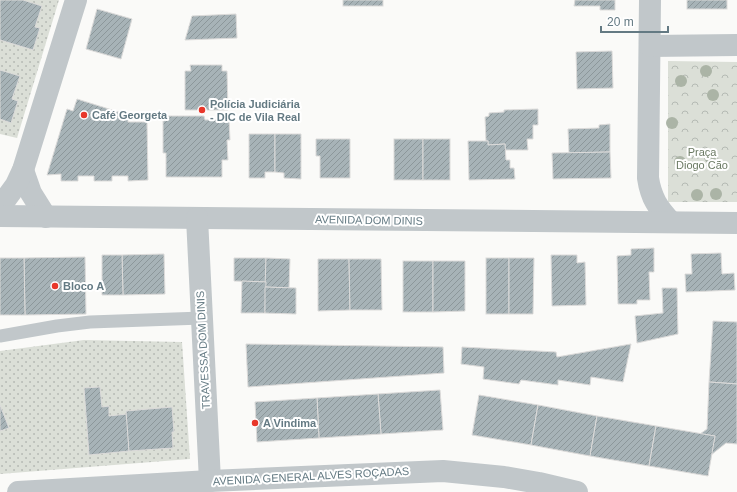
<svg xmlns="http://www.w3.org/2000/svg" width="737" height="492" viewBox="0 0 737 492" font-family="Helvetica,sans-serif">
<defs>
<pattern id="park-crowns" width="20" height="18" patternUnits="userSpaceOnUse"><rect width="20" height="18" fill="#dbdfd7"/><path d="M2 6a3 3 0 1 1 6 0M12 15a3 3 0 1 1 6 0" fill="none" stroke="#b5bab4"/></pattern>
<pattern id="garden-dots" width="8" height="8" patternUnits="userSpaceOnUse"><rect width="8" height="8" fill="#dbdfd7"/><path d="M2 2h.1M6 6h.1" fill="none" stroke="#b5bab4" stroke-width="1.8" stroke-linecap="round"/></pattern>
<pattern id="building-hatch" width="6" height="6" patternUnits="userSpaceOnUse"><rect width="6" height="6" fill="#a7b3b7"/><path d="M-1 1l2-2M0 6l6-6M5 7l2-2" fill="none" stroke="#8c979a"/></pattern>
</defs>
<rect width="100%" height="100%" fill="#fafaf8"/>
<!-- park -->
<path fill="url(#park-crowns)" d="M668,61L737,62V202H668Z"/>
<!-- garden -->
<g fill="url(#garden-dots)">
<path d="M0,0H59L17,138L0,134Z"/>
<path d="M84,340L182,342L190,459L0,474V351Z"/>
</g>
<!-- building -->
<g fill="url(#building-hatch)" stroke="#dcdbda">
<path d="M0,0H23L42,6L35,27L40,28L33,50L0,40Z"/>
<rect x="343" y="0" width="40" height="6"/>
<path d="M575,0H615V10H600V6H574Z"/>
<rect x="687" y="0" width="40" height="9"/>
<path d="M97,9L132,19L121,59L86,49Z"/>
<path d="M236,14L237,38L185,40L192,16Z"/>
<path d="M612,51L613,88L577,89L576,52Z"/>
<path d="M190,65H222V71H227L228,110H185V71H191Z"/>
<path d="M0,70L20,76L12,99L18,101L11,123L0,119Z"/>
<path d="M77,99L128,115V122H147L148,180L128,181V176H112V181H94V176H78V181H61V174L47,175L67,109L73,111Z"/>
<path d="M538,109V125H533V139H527L528,150H505V144L488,145V141H486L485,117L489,116V113L504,112V110Z"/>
<path d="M168,116H204L205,120L229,119L230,140H227L228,160H222V177H166V153H163V121L169,120Z"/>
<path d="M610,124V152L569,153L568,129L599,128V125Z"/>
<path d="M249,134H275V172H265V178H249Z"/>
<path d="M275,134H301V179L284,178V173L275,172Z"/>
<path d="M316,139H350V178H320V156H316Z"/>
<rect x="394" y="139" width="29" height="41"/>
<rect x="423" y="139" width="27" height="41"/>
<path d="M468,141H488V145L505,144L506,160H510V168H514L515,179L469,180Z"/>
<path d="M610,152L611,178L553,179L552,153Z"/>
<path d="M654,248V272H649L650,300H637V304H618L617,256L631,255V249Z"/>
<path d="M721,253L722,274L734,273L735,290L686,292L685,274H692L691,254Z"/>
<path d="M164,254L165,294L123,295L122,255Z"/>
<path d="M102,255H122L123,295H102Z"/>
<path d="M551,255H577V263L585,262L586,305L552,306Z"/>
<path d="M85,257L86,314L25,315L24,258Z"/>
<path d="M0,258H24L25,315H0Z"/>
<path d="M234,258H266V282L234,281Z"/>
<path d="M266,258L290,259L289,288L265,287Z"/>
<rect x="486" y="258" width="23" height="56"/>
<path d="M509,258H534L533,314H509Z"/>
<path d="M318,259H349L350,310L318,311Z"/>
<path d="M349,259H381L382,310H350Z"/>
<rect x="403" y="261" width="30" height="51"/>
<path d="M433,261H465V311L433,312Z"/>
<path d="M242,281L266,282L265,313H241Z"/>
<path d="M265,287L296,288V314L265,313Z"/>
<path d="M662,288H677L678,334L637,343L635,316L663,313Z"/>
<path d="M713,321L737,322V384L709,382Z"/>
<path d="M246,344L443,347L444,373L248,387Z"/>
<path d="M631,344L623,382L591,377L590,385L558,380V385L521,380L519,384L483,379L484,367L461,364L462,347L556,352L557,357Z"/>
<path d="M709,382L737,384V444L726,443L711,455L715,436L700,434L707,429Z"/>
<path d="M100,387L102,407L109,406V416L127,414L129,451L89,455L84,388Z"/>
<path d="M440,390L443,430L381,434L378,394Z"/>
<path d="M378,394L381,434L319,438L317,398Z"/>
<path d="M479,395L538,405L531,445L472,435Z"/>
<path d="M317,398L319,438L257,442L255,402Z"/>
<path d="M0,405L9,428L0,431Z"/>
<path d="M538,405L597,416L590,456L531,445Z"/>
<path d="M172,407L174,432H172L173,448L129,451L126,411Z"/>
<path d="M597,416L656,426L649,466L590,456Z"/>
<path d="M656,426L715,436L708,476L649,466Z"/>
</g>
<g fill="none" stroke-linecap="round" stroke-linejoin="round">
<!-- lane -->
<path stroke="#c1c7ca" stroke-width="13" d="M0,336L57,326L90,322L202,318"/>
<!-- street -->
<g stroke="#c1c7ca" stroke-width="22">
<path d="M650,0L648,178C651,198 658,208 671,222"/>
<path d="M650,46L737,45"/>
<path d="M23,170L31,193L46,217"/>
<path d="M0,207L16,185L23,170L76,0"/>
<path d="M0,216L737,223"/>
<path d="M197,218L210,481"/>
<path d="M18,492L210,481L443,471L504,477L539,483L577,492"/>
</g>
</g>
<!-- trees -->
<g fill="#abb4a6">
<circle cx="706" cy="71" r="6"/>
<circle cx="681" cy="81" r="6"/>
<circle cx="713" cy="95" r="6"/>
<circle cx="672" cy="123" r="6"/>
<circle cx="710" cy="157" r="6"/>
<circle cx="680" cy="162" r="6"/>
<circle cx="716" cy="194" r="6"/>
<circle cx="697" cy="195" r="6"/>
</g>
<!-- markers -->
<g fill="#e8372a" stroke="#fff" stroke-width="1.5">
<circle cx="202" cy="110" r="4"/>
<circle cx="84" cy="115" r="4"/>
<circle cx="55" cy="286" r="4"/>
<circle cx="255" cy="423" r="4"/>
</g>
<g text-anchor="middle" stroke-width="4" stroke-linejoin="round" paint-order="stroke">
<!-- poi labels -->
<g font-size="11" font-weight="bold" fill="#647a83" stroke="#fff" text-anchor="start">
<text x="210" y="108">Polícia Judiciária<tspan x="210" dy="13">- DIC de Vila Real</tspan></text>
<text x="92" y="119">Café Georgeta</text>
<text x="63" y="290">Bloco A</text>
<text x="263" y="427">A Vindima</text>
</g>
<!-- park labels -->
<g font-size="11" fill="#6b7a63" stroke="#fff">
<text x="702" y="156">Praça<tspan x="702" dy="13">Diogo Cão</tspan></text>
</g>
<!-- street labels -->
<g font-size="11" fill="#647a83" stroke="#fff">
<text transform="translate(369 220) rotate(1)" y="4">AVENIDA DOM DINIS</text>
<text transform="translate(203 350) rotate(-93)" y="4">TRAVESSA DOM DINIS</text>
<text transform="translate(311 476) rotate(-3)" y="4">AVENIDA GENERAL ALVES ROÇADAS</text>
</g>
</g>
<!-- scale -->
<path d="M601 26v6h67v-6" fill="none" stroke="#647a83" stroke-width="2"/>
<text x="607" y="26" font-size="12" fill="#647a83" stroke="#ffffff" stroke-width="3" paint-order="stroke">20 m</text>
</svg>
